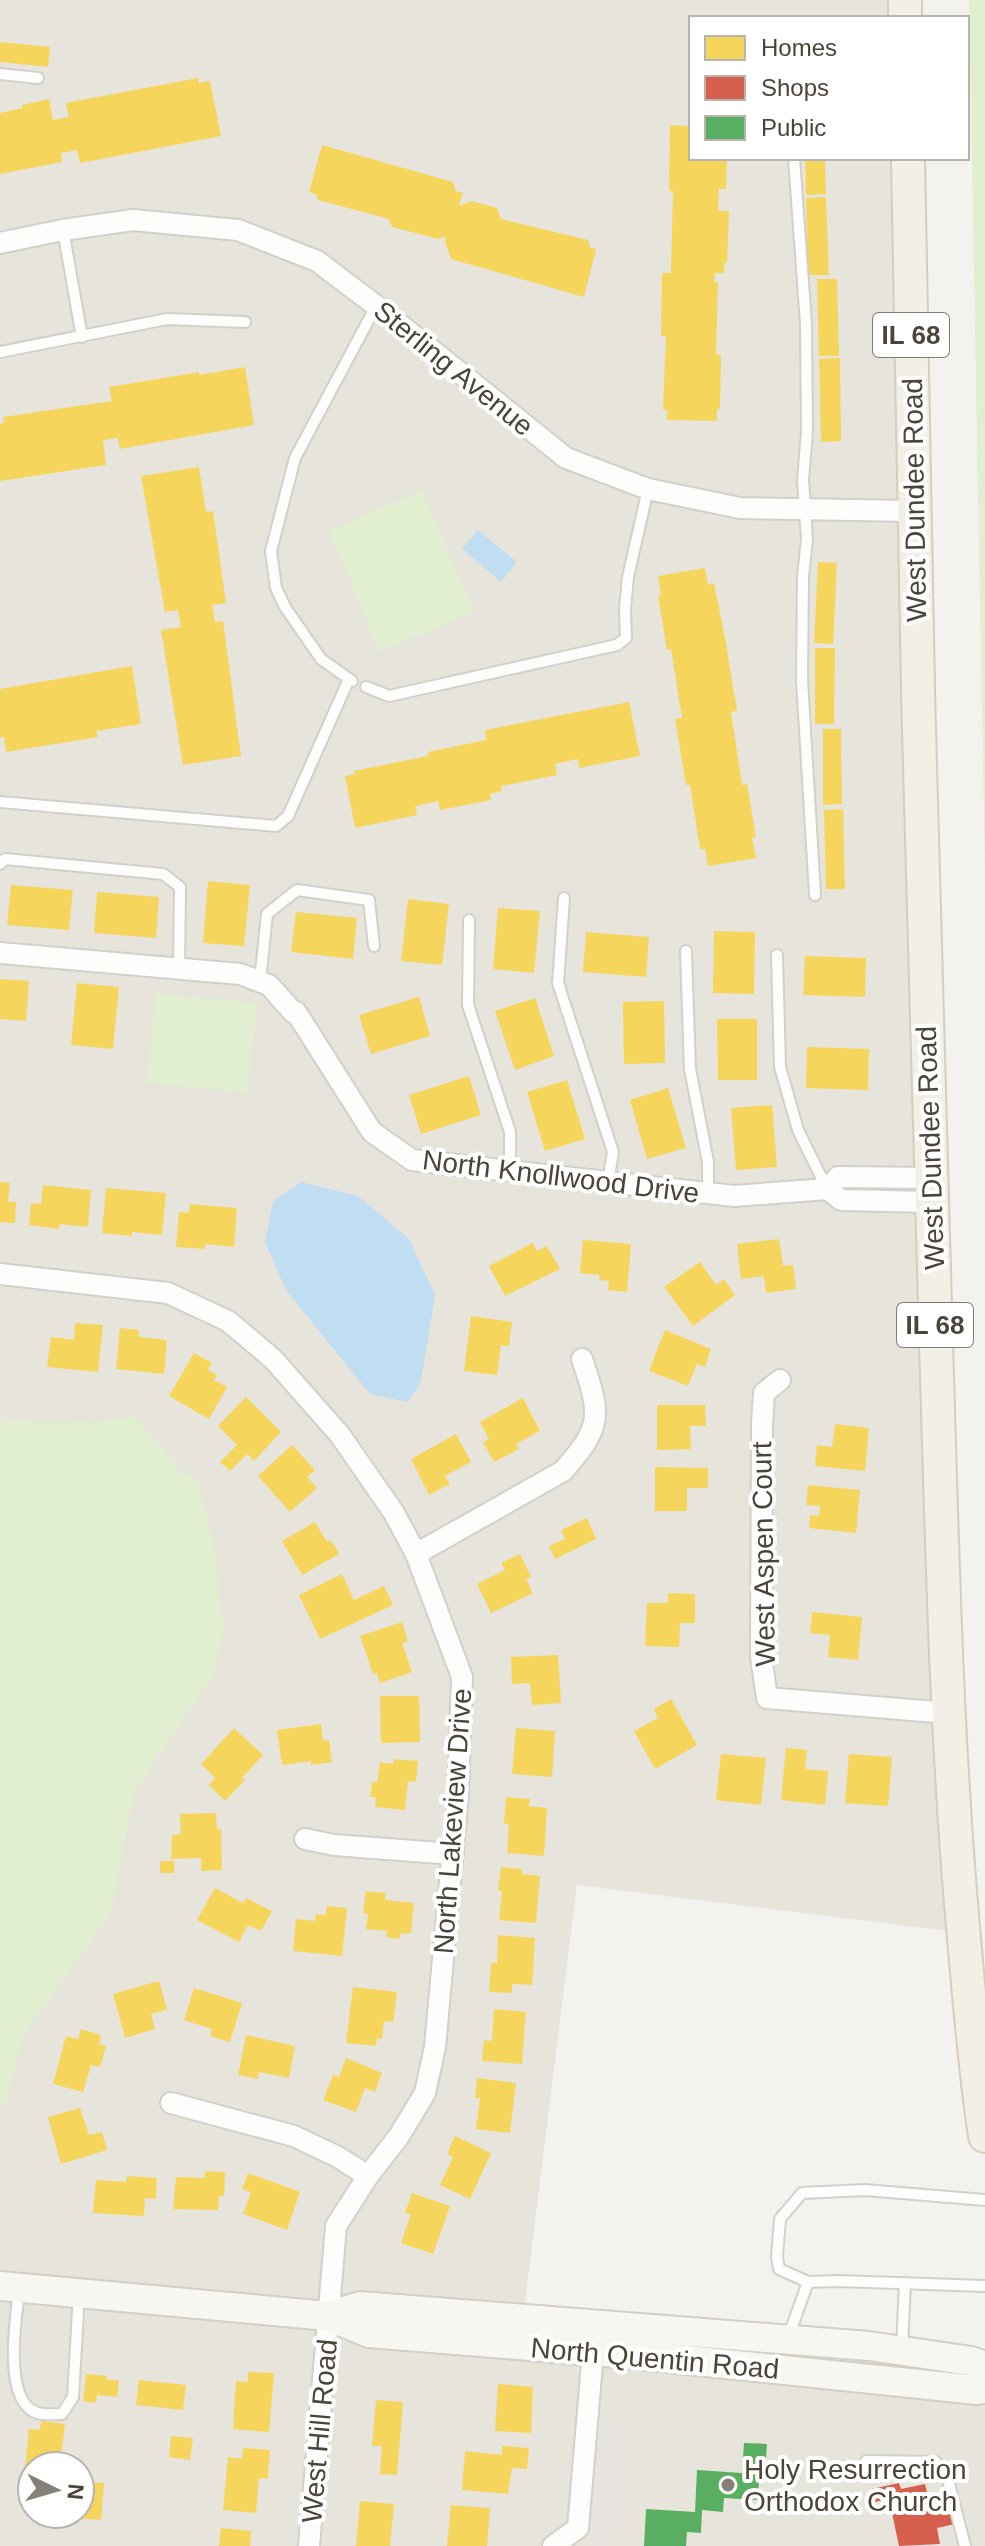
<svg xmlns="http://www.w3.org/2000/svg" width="985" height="2546" viewBox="0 0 985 2546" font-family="Helvetica,sans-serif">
<rect width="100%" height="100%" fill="#f4f2ee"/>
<!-- residential -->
<path fill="#e7e4dc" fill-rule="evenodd" d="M0,0H905V18H691V158H908L964,1933L577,1885L521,2334L698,2351L787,2340L985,2372V2546H0ZM32,2466H80V2514H32Z"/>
<!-- green -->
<g fill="#e1eecf">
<path d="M969,0H985V878Z"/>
<path d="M422,490L474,612L380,652L329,531Z"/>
<path d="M156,993L257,1003L248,1093L146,1083Z"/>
<path d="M135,1416L182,1473L198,1479L215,1551L224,1628L213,1675L134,1792L111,1913L23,2036L6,2104L0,2102V1421L90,1422Z"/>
</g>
<!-- parking -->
<path fill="#e6e3df" d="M605,2423L623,2424L614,2546H594Z"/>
<!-- water -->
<g fill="#c0ddf1">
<path d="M478,530L517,562L501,582L462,549Z"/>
<path d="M301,1182L358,1196L409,1239L435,1295L421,1381L408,1402L370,1394L286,1290L265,1242L273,1201Z"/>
</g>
<!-- homes -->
<g fill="#f6d55c">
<path d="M0,42L50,47L48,67L0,62Z"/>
<path d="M198,78L199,83L210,81L221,136L80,163L77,150L61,153L62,162L0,174V113L23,108L22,105L49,99L53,120L69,117L66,103Z"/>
<path d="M670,125L691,126V158H727L726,189H719L718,211H729L727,263H724V273H715L714,282H718L716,354L721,355L720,409H717V421L667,420V410H663L666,336H661L662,273H671L673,191H669Z"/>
<path d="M322,145L453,182L456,191L463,193L459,206L472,201L497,208L501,219L588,240L590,248L596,249L584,297L451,259L445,242L446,236L438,239L392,227L389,219L318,200L316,194L309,192Z"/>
<path d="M805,158H825L826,194L806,195Z"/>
<path d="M826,197L829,275H808L806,198Z"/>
<path d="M817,279H837L839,356H819Z"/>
<path d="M840,358L841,441L821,442L819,359Z"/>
<path d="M245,367L254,425L120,449L118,438L103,440L106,465L0,481V424L4,423L3,417L112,401L109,387L199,372V375Z"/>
<path d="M199,467L206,512L213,511L226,603L212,605L215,622L223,621L241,756L183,765L161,630L181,627L178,610L165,612L141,476Z"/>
<path d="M818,562L837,563L833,644L814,643Z"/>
<path d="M705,568L708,585L714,583L725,638L737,711L731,712L742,785L747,784L756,837L752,838L756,858L708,866L705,849H700L690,785H686L675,719L682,718L671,649L667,650L658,596L661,595L658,576Z"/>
<path d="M815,648H835L834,724H815Z"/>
<path d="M132,666L141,724L96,731L98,737L6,752L4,737H0V689Z"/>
<path d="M629,702L640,756L579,768L578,759L555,764L557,775L501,786L502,791L490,794L491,800L440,810L438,801L415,806L417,815L355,828L345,776L355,774L354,771L428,756V752L486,740L485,730Z"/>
<path d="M823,729H841L842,804L823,805Z"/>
<path d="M843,809L845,889H826L824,810Z"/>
<path d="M208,881L250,885L244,946L203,943Z"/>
<path d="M11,885L73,890L69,930L7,925Z"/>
<path d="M97,892L159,897L156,938L94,933Z"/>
<path d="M408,899L449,904L442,965L401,961Z"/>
<path d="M498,908L540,911L534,973L493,969Z"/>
<path d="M296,912L357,918L353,959L291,952Z"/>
<path d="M714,931L755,932L754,994L713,993Z"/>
<path d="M586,932L649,937L646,977L583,972Z"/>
<path d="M805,956L866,958L865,997L803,995Z"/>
<path d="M0,979L29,981L26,1021L0,1019Z"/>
<path d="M77,983L119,987L113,1049L71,1045Z"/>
<path d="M419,997L430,1036L371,1054L359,1015Z"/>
<path d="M535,998L554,1056L515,1070L495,1011Z"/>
<path d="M664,1001L665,1063L624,1064L623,1002Z"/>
<path d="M717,1019H757V1080H718Z"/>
<path d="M807,1047L869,1049L868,1090L806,1088Z"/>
<path d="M469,1076L481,1115L421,1134L409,1095Z"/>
<path d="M567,1080L585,1139L545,1151L527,1092Z"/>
<path d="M668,1088L686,1148L647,1159L630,1100Z"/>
<path d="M772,1105L777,1167L736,1170L731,1108Z"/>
<path d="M0,1182L10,1183L8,1202H16L15,1223L0,1222Z"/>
<path d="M43,1185L91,1190L88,1227L60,1224L59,1229L29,1225L31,1203L41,1204Z"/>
<path d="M106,1188L166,1193L162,1235L132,1232V1236L102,1233Z"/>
<path d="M190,1204L237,1208L234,1247L205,1244V1249L176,1247L179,1212L189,1213Z"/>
<path d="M779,1239L783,1266L793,1265L796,1289L766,1293L764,1276L741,1279L737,1244Z"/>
<path d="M583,1240L631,1244L627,1292L608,1290L609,1281L599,1280L600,1275L580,1273Z"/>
<path d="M533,1243L537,1251L547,1246L560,1269L505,1296L489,1266Z"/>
<path d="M700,1262L716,1285L724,1279L735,1295L693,1326L664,1287Z"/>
<path d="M471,1316L512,1322L509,1346L501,1345L497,1375L464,1371Z"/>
<path d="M75,1323L103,1325L98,1372L47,1367L51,1337L74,1340Z"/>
<path d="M120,1328L139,1330V1337L167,1340L164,1374L116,1369Z"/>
<path d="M665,1330L711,1349L705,1367L697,1364L688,1386L649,1371Z"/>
<path d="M194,1353L212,1363L208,1370L217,1375L214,1380L227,1387L209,1419L169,1396Z"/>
<path d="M246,1397L281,1432L254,1461L247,1454L230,1471L220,1462L237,1445L218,1426Z"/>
<path d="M523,1398L540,1431L516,1444L519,1449L494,1462L483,1442L489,1439L480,1422Z"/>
<path d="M657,1405H705L706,1426H690L691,1449L657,1450Z"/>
<path d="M835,1424L869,1428L865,1471L815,1466L817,1445L832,1447Z"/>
<path d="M456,1434L471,1462L445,1476L450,1484L429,1495L411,1459Z"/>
<path d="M292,1445L315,1470L307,1477L317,1488L290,1512L258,1476Z"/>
<path d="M655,1467L708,1468V1488H687V1511H655Z"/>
<path d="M808,1485L860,1490L856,1533L809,1528L810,1515L819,1516L820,1506L806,1505Z"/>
<path d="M587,1518L596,1539L555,1559L549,1546L565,1539L561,1530Z"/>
<path d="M315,1522L327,1542L331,1540L339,1554L302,1575L282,1541Z"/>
<path d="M520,1554L531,1577L526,1579L533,1593L491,1613L477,1584L505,1570L501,1563Z"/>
<path d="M342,1574L354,1600L384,1586L393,1605L320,1639L299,1595Z"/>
<path d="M668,1593L695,1594V1623H680L679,1647L645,1646L647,1603H668Z"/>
<path d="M812,1612L862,1617L858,1660L828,1657L830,1635L810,1633Z"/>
<path d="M402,1622L408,1641L402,1643L412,1672L380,1683L377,1673L373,1674L360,1636Z"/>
<path d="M558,1655L561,1703L532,1705L530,1683L512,1684L511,1657Z"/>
<path d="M380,1696H419L420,1742L381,1743Z"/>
<path d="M671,1699L697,1745L655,1769L634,1731L658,1718L654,1709Z"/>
<path d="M321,1724L323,1741L329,1740L332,1762L311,1765V1761L282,1765L277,1730Z"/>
<path d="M234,1728L263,1755L242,1778L245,1780L225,1801L209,1785L215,1778L201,1764Z"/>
<path d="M516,1728L555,1731L552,1777L512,1774Z"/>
<path d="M786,1748L807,1750L805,1769L828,1771L825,1805L781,1800Z"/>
<path d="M721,1754L766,1758L761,1805L716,1800Z"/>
<path d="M849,1754L892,1757L888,1806L845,1803Z"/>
<path d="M394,1759L418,1761L416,1782L408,1781L405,1810L375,1807L376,1797H370L372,1782H377L380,1762L393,1764Z"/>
<path d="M506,1797L530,1799L529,1806L547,1808L544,1856L507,1853L509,1824H504Z"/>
<path d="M216,1813L217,1829H221L222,1870L201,1871V1858L171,1859L172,1835L181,1834L180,1814Z"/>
<rect x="160" y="1861" width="14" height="12"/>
<path d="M501,1867L522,1869V1874L540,1876L536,1923L499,1920L502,1891H498Z"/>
<path d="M215,1888L243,1903L246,1898L272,1911L261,1931L248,1925L239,1942L197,1920Z"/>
<path d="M366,1891L386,1893L385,1900L414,1903L411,1934L401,1933L400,1939L386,1937L387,1931L366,1929L368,1914L363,1913Z"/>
<path d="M327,1906L347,1908L342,1956L293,1951L296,1919L315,1921L316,1914L326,1915Z"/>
<path d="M498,1935L535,1938L532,1985L512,1984V1993L489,1992L491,1963H497Z"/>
<path d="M159,1981L167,2010L151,2014L155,2029L125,2038L113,1994Z"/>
<path d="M353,1987L397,1992L393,2022L384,2021L382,2039L377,2038L376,2046L346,2043Z"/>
<path d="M194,1988L242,2003L230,2042L210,2036L212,2029L184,2020Z"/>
<path d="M494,2009L526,2012L522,2064L482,2061L484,2040L492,2041Z"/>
<path d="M81,2029L101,2035L99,2044L106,2046L100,2067L91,2065L83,2092L53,2084L66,2036L78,2039Z"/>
<path d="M246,2035L295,2046L289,2078L259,2072L258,2079L238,2075Z"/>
<path d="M346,2058L382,2073L375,2092L365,2088L356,2112L323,2100L333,2075L339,2077Z"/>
<path d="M477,2078L516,2083L510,2133L476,2129L480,2098H475Z"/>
<path d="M80,2108L89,2135L102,2132L107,2150L61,2164L48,2117Z"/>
<path d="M455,2136L491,2153L470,2199L440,2185L453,2157L447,2154Z"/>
<path d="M205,2171L225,2172L224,2196H219L218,2210L173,2209L176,2177L205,2178Z"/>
<path d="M248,2173L300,2192L287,2230L243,2214L251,2192L242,2189Z"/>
<path d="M127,2176L157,2178L156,2199L145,2198L144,2216L93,2213L96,2180L126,2182Z"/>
<path d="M412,2193L450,2206L433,2254L401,2243L411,2214L405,2213Z"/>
<path d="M248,2372L274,2373L269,2432L233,2429L236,2381L248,2382Z"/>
<path d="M86,2374L107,2376L106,2379L119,2381L117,2397L97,2395L96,2403L83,2401Z"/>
<path d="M139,2380L186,2385L183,2410L136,2405Z"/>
<path d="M498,2384L533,2387L531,2433L495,2431Z"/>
<path d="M376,2400L403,2402L397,2475L380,2474L382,2446H372Z"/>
<path d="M41,2421L65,2424L60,2466L25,2467L29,2429L40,2430Z"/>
<path d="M171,2436L193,2438L190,2460L169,2457Z"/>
<path d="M502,2446L529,2448L527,2469L512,2468L508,2494L462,2490L465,2451L502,2455Z"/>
<path d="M243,2448L270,2450L268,2479L259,2478L256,2513L223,2510L228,2457L242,2459Z"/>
<path d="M80,2481L104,2483L101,2520L76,2518V2514H80Z"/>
<path d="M360,2501L394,2504L390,2546H356Z"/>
<path d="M451,2505L490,2508L487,2546H447Z"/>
<path d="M221,2528L251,2531L250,2546H219Z"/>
</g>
<!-- shops -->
<path fill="#d6604d" d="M899,2483L901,2489L925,2484L929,2501L949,2496L955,2524L937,2528L940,2544L899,2546L889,2499L875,2502L872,2489Z"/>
<!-- public -->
<path fill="#5aae61" d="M744,2443L767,2444L766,2458H760L758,2500L724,2498L723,2512L702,2510L701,2533L687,2532L686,2546H644L646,2509L695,2512L697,2470L742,2473Z"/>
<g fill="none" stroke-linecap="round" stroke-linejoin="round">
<!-- lane casing -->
<g stroke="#d2d0cb" stroke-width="14">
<g id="lane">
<path d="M0,74L38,78"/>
<path d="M794,158L806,324L807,431L803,480L807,539L803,576L802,680L815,895"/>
<path d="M63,230L82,337"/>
<path d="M0,352L167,319L245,322"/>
<path d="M352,681L321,659L285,607L276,588L271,551L295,458L376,306"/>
<path d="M366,687L389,696L617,645L626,638L625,609L628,577L648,489"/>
<path d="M0,802L276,826L288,816L349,679"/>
<path d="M0,864L5,859L163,874L180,887L179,969"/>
<path d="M564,898L558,983L613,1152L608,1182"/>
<path d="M469,920L468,1005L510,1132V1171"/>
<path d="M686,951L690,1069L708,1162V1193"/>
<path d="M777,955L780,1067L798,1130L827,1189"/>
<path d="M260,981L267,914L297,890L369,900L374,946"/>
<path d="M985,2200L865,2190L802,2193L780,2219L777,2257L779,2269L808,2282L838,2281L985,2286"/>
<path d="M19,2289C16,2319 4,2390 31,2410C40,2416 52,2414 62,2414L73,2397L79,2294"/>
<path d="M788,2338L808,2282"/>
<path d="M902,2348L905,2283"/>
<path d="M866,2461L936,2462L947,2476L965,2546"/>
</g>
</g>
<!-- street casing -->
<g stroke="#d2d0cb" stroke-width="24">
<g id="street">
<path d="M0,243L63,230L133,220L238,230L317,261L387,314L566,458L648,489L740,508L914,511"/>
<path d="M0,953L240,974L269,985L293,1012H296L372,1132L412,1160L734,1196L827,1189L841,1200L931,1202"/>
<path d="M827,1189L838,1177L930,1178"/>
<path d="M0,1274L168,1293L228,1321L273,1359L340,1435L394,1513L416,1554L462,1677L458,1794L435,2047L425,2093L399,2136L368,2176L336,2226L309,2546"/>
<path d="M780,1380L764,1393L762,1424L761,1656L767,1698L948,1713"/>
<path d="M416,1554L563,1471C603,1426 601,1415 582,1359"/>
<path d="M305,1839L334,1845L453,1854"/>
<path d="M171,2103L294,2136L338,2157L368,2176"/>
<path d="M553,2546L578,2528L593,2352"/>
</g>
</g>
<!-- secondary casing -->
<g stroke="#d3cfc5" stroke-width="32">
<g id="secondary">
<path d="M0,2286L328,2316L369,2333L639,2355L977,2390L985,2389"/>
<path d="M328,2316L360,2306L869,2346L971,2361L985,2366"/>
</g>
</g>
<!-- primary casing -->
<g stroke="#d6cebb" stroke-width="36">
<g id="primary">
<path d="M905,0V18"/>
<path d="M908,158C914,553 923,947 936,1342C942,1541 946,1740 964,1938C970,2005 975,2071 985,2136"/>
</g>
</g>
<!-- lane -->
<use href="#lane" stroke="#fdfdfc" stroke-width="10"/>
<!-- street -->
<use href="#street" stroke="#fdfdfc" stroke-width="20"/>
<!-- secondary -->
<use href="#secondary" stroke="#f7f6f1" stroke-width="28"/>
<!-- primary -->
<use href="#primary" stroke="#f2efe6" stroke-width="32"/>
</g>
<!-- markers -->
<circle fill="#868178" stroke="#fff" stroke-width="3" cx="728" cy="2485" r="8"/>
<g text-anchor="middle" stroke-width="8" stroke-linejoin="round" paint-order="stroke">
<!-- shield labels -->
<g fill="#fff" stroke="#817c74" stroke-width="2">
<rect x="873" y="313" width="76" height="44" rx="6"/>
<rect x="897" y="1303" width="76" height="44" rx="6"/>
</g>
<g font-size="26" font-weight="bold" fill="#4b4439">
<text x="911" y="344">IL 68</text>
<text x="935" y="1334">IL 68</text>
</g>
<!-- street labels -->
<g font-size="28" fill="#4b4439" stroke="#fff">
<text transform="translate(454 368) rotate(39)" y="10">Sterling Avenue</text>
<text transform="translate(914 500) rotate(-91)" y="10">West Dundee Road</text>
<text transform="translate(930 1148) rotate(-92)" y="10">West Dundee Road</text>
<text transform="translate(561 1176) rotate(7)" y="10">North Knollwood Drive</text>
<text transform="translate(763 1554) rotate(-91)" y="10">West Aspen Court</text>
<text transform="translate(452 1821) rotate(-86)" y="10">North Lakeview Drive</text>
<text transform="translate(655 2358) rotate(5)" y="10">North Quentin Road</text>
<text transform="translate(319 2431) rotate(-85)" y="10">West Hill Road</text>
</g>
<!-- poi labels -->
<g font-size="28" fill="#4b4439" stroke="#fff" text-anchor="start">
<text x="744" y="2479">Holy Resurrection<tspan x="744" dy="32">Orthodox Church</tspan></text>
</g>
</g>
<!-- legend -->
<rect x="689" y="16" width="280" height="144" fill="#ffffff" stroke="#b7b4b0" stroke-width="2"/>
<rect x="705" y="36" width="40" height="24" fill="#f6d55c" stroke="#b7b4b0" stroke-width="2"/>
<text x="761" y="56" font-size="24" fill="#4b4439">Homes</text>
<rect x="705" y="76" width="40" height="24" fill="#d6604d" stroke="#b7b4b0" stroke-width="2"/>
<text x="761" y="96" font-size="24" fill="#4b4439">Shops</text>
<rect x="705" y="116" width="40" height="24" fill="#5aae61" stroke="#b7b4b0" stroke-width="2"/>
<text x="761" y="136" font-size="24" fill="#4b4439">Public</text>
<!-- north arrow -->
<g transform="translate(56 2490) rotate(95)"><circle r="38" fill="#ffffff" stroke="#b7b4b0" stroke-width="2"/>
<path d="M0-6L14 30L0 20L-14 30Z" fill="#868178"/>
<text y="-12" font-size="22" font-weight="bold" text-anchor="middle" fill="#4b4439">N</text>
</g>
</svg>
